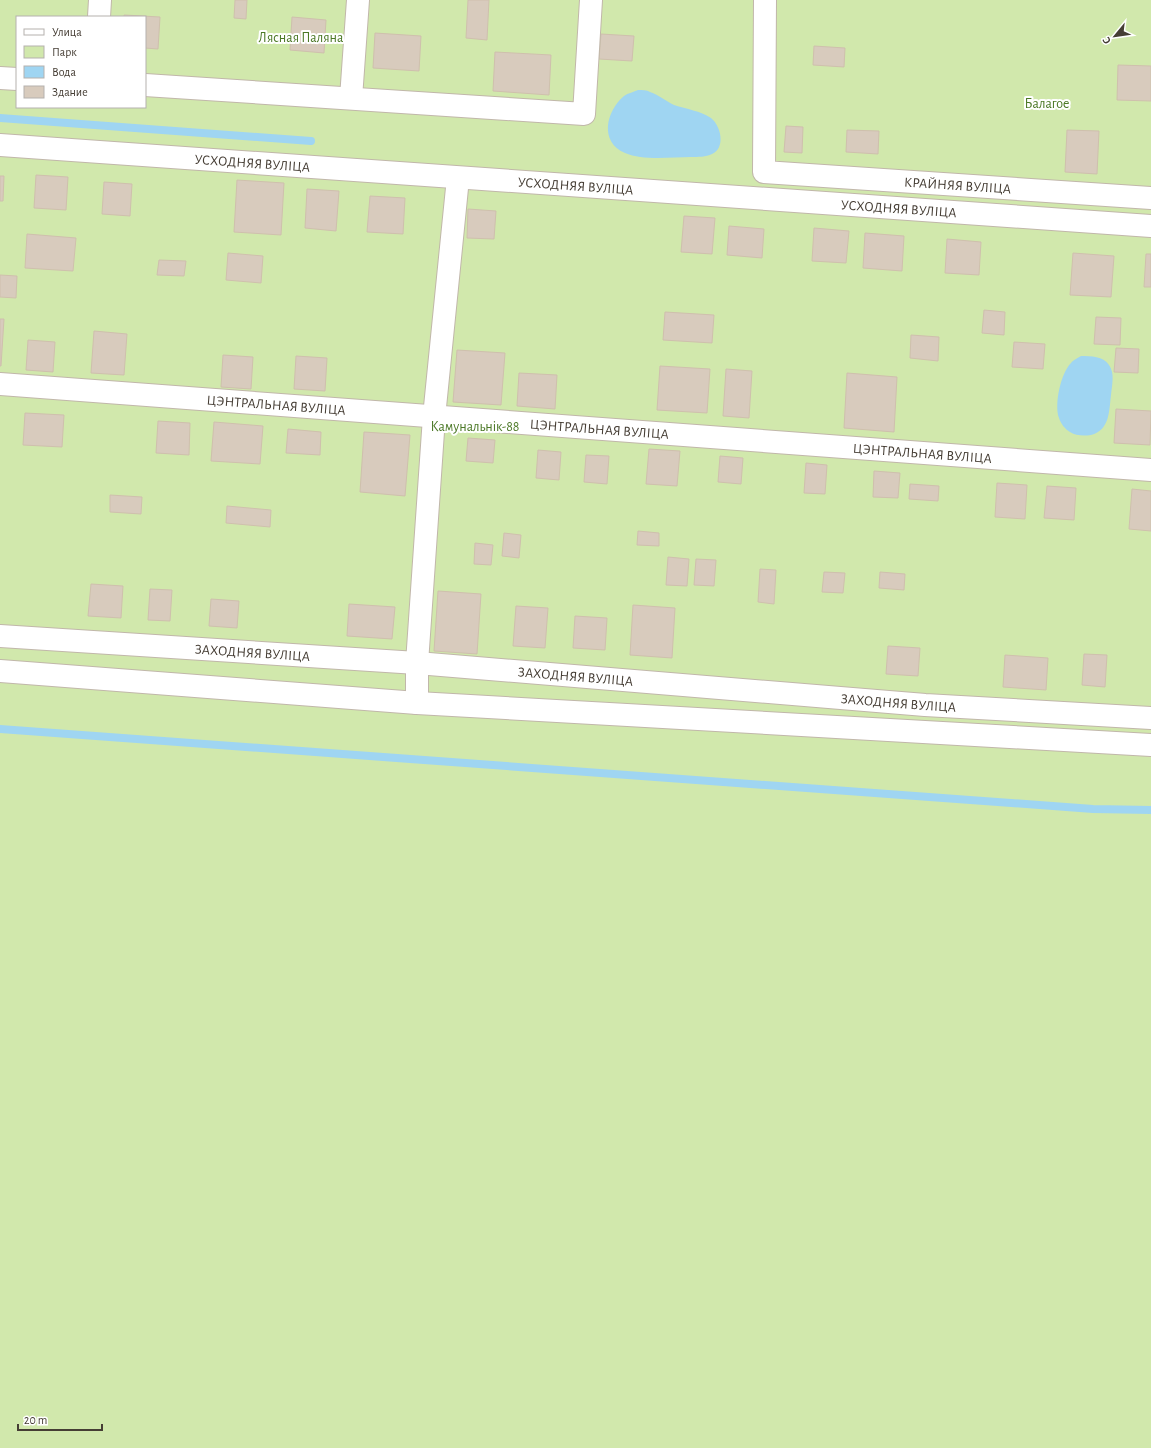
<svg xmlns="http://www.w3.org/2000/svg" width="1151" height="1448" viewBox="0 0 1151 1448" font-family="'Alegreya Sans',sans-serif">
<rect width="100%" height="100%" fill="#f3ede4"/>
<!-- green -->
<path fill="#d1e8ac" fill-rule="evenodd" d="M0,0H1151V1448H0ZM17,17H145V107H17Z"/>
<!-- water -->
<g fill="#9fd5f2">
<path d="M638,90C642,90 647,90 650,92C659,95 666,101 674,105C687,109 700,111 711,118C721,126 726,148 712,154C706,157 698,157 691,157C672,157 643,161 625,153C599,142 606,111 624,96C628,93 634,92 638,90Z"/>
<path d="M1081,356C1091,356 1103,356 1109,365C1115,373 1112,385 1111,395C1109,411 1110,430 1091,435C1084,436 1076,436 1070,432C1065,429 1061,424 1059,418C1054,404 1061,373 1071,363C1073,360 1078,358 1081,356Z"/>
</g>
<g fill="none" stroke-linecap="round" stroke-linejoin="round">
<!-- stream -->
<g stroke="#9fd5f2" stroke-width="8">
<path d="M0,118L311,141"/>
<path d="M0,729L1093,809L1151,810"/>
</g>
</g>
<!-- building -->
<g fill="#d8cbbd" stroke="#cfc0ad">
<path d="M235,0H247L246,19L234,18Z"/>
<path d="M468,0H489L487,40L466,38Z"/>
<path d="M124,15L160,17L158,49L145,48V17H124Z"/>
<path d="M292,17L326,20L324,53L290,50Z"/>
<path d="M375,33L421,36L419,71L373,68Z"/>
<path d="M601,34L634,36L632,61L599,59Z"/>
<path d="M814,46L845,48L844,67L813,65Z"/>
<path d="M495,52L551,55L549,95L493,91Z"/>
<path d="M1118,65L1151,66V101L1117,100Z"/>
<path d="M786,126L803,127L802,153L784,152Z"/>
<path d="M847,130L879,131L878,154L846,152Z"/>
<path d="M1067,130L1099,131L1097,174L1065,172Z"/>
<path d="M36,175L68,177L66,210L34,208Z"/>
<path d="M0,176H4L3,201H0Z"/>
<path d="M237,180L284,183L281,235L234,232Z"/>
<path d="M104,182L132,184L130,216L102,214Z"/>
<path d="M307,189L339,191L336,231L305,228Z"/>
<path d="M370,196L405,198L403,234L367,232Z"/>
<path d="M468,209L496,211L494,239L467,238Z"/>
<path d="M684,216L715,218L712,254L681,252Z"/>
<path d="M729,226L764,229L762,258L727,255Z"/>
<path d="M814,228L849,231L846,263L812,261Z"/>
<path d="M865,233L904,236L902,271L863,268Z"/>
<path d="M27,234L76,238L73,271L25,268Z"/>
<path d="M947,239L981,242L979,275L945,273Z"/>
<path d="M228,253L263,256L261,283L226,280Z"/>
<path d="M1073,253L1114,256L1111,297L1070,295Z"/>
<path d="M1146,254H1151V287H1144Z"/>
<path d="M159,260L186,261L184,276L157,275Z"/>
<path d="M0,275L17,276L16,298L0,297Z"/>
<path d="M984,310L1005,312L1004,335L982,333Z"/>
<path d="M665,312L714,315L712,343L663,340Z"/>
<path d="M1096,317L1121,318L1120,345L1094,344Z"/>
<path d="M0,319H4L1,366H0Z"/>
<path d="M94,331L127,334L124,375L91,373Z"/>
<path d="M911,335L939,337L938,361L910,358Z"/>
<path d="M28,340L55,342L53,372L26,370Z"/>
<path d="M1014,342L1045,344L1043,369L1012,367Z"/>
<path d="M1116,348L1139,349L1138,373L1114,372Z"/>
<path d="M457,350L505,353L501,405L453,402Z"/>
<path d="M223,355L253,357L251,389L221,387Z"/>
<path d="M296,356L327,358L325,391L294,389Z"/>
<path d="M660,366L710,369L707,413L657,410Z"/>
<path d="M726,369L752,371L749,418L723,416Z"/>
<path d="M519,373L557,375L555,409L517,406Z"/>
<path d="M847,373L897,377L894,432L844,428Z"/>
<path d="M1116,409L1151,411L1150,445L1114,443Z"/>
<path d="M25,413L64,415L62,447L23,445Z"/>
<path d="M158,421L190,423L189,455L156,453Z"/>
<path d="M214,422L263,426L260,464L211,461Z"/>
<path d="M288,429L321,432L320,455L286,453Z"/>
<path d="M364,432L410,435L405,496L360,492Z"/>
<path d="M468,438L495,440L493,463L466,461Z"/>
<path d="M649,449L680,451L677,486L646,484Z"/>
<path d="M538,450L561,452L559,480L536,478Z"/>
<path d="M586,455L609,456L607,484L584,482Z"/>
<path d="M720,456L743,458L741,484L718,482Z"/>
<path d="M806,463L827,465L825,494L804,493Z"/>
<path d="M874,471L900,473L898,498L873,497Z"/>
<path d="M997,483L1027,485L1025,519L995,517Z"/>
<path d="M910,484L939,486L938,501L909,499Z"/>
<path d="M1047,486L1076,488L1074,520L1044,518Z"/>
<path d="M1132,489L1151,491V531L1129,529Z"/>
<path d="M110,495L142,497L141,514L110,512Z"/>
<path d="M227,506L271,510L270,527L226,523Z"/>
<path d="M638,531L659,533V546L637,545Z"/>
<path d="M504,533L521,535L519,558L502,556Z"/>
<path d="M475,543L493,545L491,565L474,564Z"/>
<path d="M668,557L689,559L687,586L666,585Z"/>
<path d="M696,559L716,560L714,586L694,585Z"/>
<path d="M760,569L776,570L774,604L758,602Z"/>
<path d="M824,572L845,573L843,593L822,592Z"/>
<path d="M880,572L905,574L904,590L879,588Z"/>
<path d="M91,584L123,586L121,618L88,616Z"/>
<path d="M150,589L172,590L170,621L148,620Z"/>
<path d="M438,591L481,594L477,654L434,651Z"/>
<path d="M211,599L239,601L237,628L209,626Z"/>
<path d="M349,604L395,607L392,639L347,636Z"/>
<path d="M633,605L675,608L672,658L630,655Z"/>
<path d="M516,606L548,608L545,648L513,646Z"/>
<path d="M575,616L607,618L605,650L573,648Z"/>
<path d="M888,646L920,648L918,676L886,674Z"/>
<path d="M1084,654L1107,655L1105,687L1082,685Z"/>
<path d="M1005,655L1048,658L1046,690L1003,687Z"/>
</g>
<g fill="none" stroke-linecap="round" stroke-linejoin="round">
<!-- minor casing -->
<g stroke="#c1b7aa" stroke-width="24">
<g id="minor">
<path id="s1" d="M765,0L764,172L1151,198"/>
<path d="M99,17L100,0"/>
<path d="M0,78L17,79"/>
<path d="M145,85L584,114L591,0"/>
<path d="M351,98L358,0"/>
<path id="s2" d="M0,145L1151,226"/>
<path id="s3" d="M0,384L1151,470"/>
<path id="s4" d="M0,636L417,663L925,705L1151,718"/>
<path d="M0,671L417,703L1151,745"/>
<path d="M417,703V663L434,417L458,178"/>
</g>
</g>
<!-- minor -->
<use href="#minor" stroke="#fff" stroke-width="22"/>
</g>
<g text-anchor="middle" stroke-width="4" stroke-linejoin="round" paint-order="stroke">
<!-- park labels -->
<g font-size="14" fill="#4b7826" stroke="#fff">
<text x="301" y="42">Лясная Паляна</text>
<text x="1047" y="108">Балагое</text>
<text x="475" y="431">Камунальнік-88</text>
</g>
<!-- street labels -->
<g font-size="14" fill="#453d34" stroke="#fff">
<text dy="5" stroke="none"><textPath href="#s2" startOffset="253">УСХОДНЯЯ ВУЛІЦА</textPath></text>
<text dy="5" stroke="none"><textPath href="#s1" startOffset="366">КРАЙНЯЯ ВУЛІЦА</textPath></text>
<text dy="5" stroke="none"><textPath href="#s2" startOffset="577">УСХОДНЯЯ ВУЛІЦА</textPath></text>
<text dy="5" stroke="none"><textPath href="#s2" startOffset="901">УСХОДНЯЯ ВУЛІЦА</textPath></text>
<text dy="5" stroke="none"><textPath href="#s3" startOffset="277">ЦЭНТРАЛЬНАЯ ВУЛІЦА</textPath></text>
<text dy="5" stroke="none"><textPath href="#s3" startOffset="601">ЦЭНТРАЛЬНАЯ ВУЛІЦА</textPath></text>
<text dy="5" stroke="none"><textPath href="#s3" startOffset="925">ЦЭНТРАЛЬНАЯ ВУЛІЦА</textPath></text>
<text dy="5" stroke="none"><textPath href="#s4" startOffset="253">ЗАХОДНЯЯ ВУЛІЦА</textPath></text>
<text dy="5" stroke="none"><textPath href="#s4" startOffset="577">ЗАХОДНЯЯ ВУЛІЦА</textPath></text>
<text dy="5" stroke="none"><textPath href="#s4" startOffset="901">ЗАХОДНЯЯ ВУЛІЦА</textPath></text>
</g>
</g>
<!-- legend -->
<rect x="16" y="16" width="130" height="92" fill="#ffffff" stroke="#b5b1ae"/>
<rect x="24" y="29" width="20" height="6" fill="#ffffff" stroke="#b5b1ae"/>
<text x="52" y="36" font-size="12" fill="#453d34">Улица</text>
<rect x="24" y="46" width="20" height="12" fill="#d1e8ac" stroke="#b5b1ae"/>
<text x="52" y="56" font-size="12" fill="#453d34">Парк</text>
<rect x="24" y="66" width="20" height="12" fill="#9fd5f2" stroke="#b5b1ae"/>
<text x="52" y="76" font-size="12" fill="#453d34">Вода</text>
<rect x="24" y="86" width="20" height="12" fill="#d8cbbd" stroke="#b5b1ae"/>
<text x="52" y="96" font-size="12" fill="#453d34">Здание</text>
<!-- north arrow -->
<g transform="translate(1115 36) rotate(241)" stroke="#ffffff" stroke-width="3" paint-order="stroke">
<path d="M0-3L7 15L0 10L-7 15Z" fill="#453d34"/>
<text y="-6" font-size="11" font-weight="bold" text-anchor="middle" fill="#453d34">С</text>
</g>
<!-- scale -->
<path d="M18 1424v6h84v-6" fill="none" stroke="#453d34" stroke-width="2"/>
<text x="24" y="1424" font-size="12" fill="#453d34" stroke="#ffffff" stroke-width="3" paint-order="stroke">20 m</text>
</svg>
